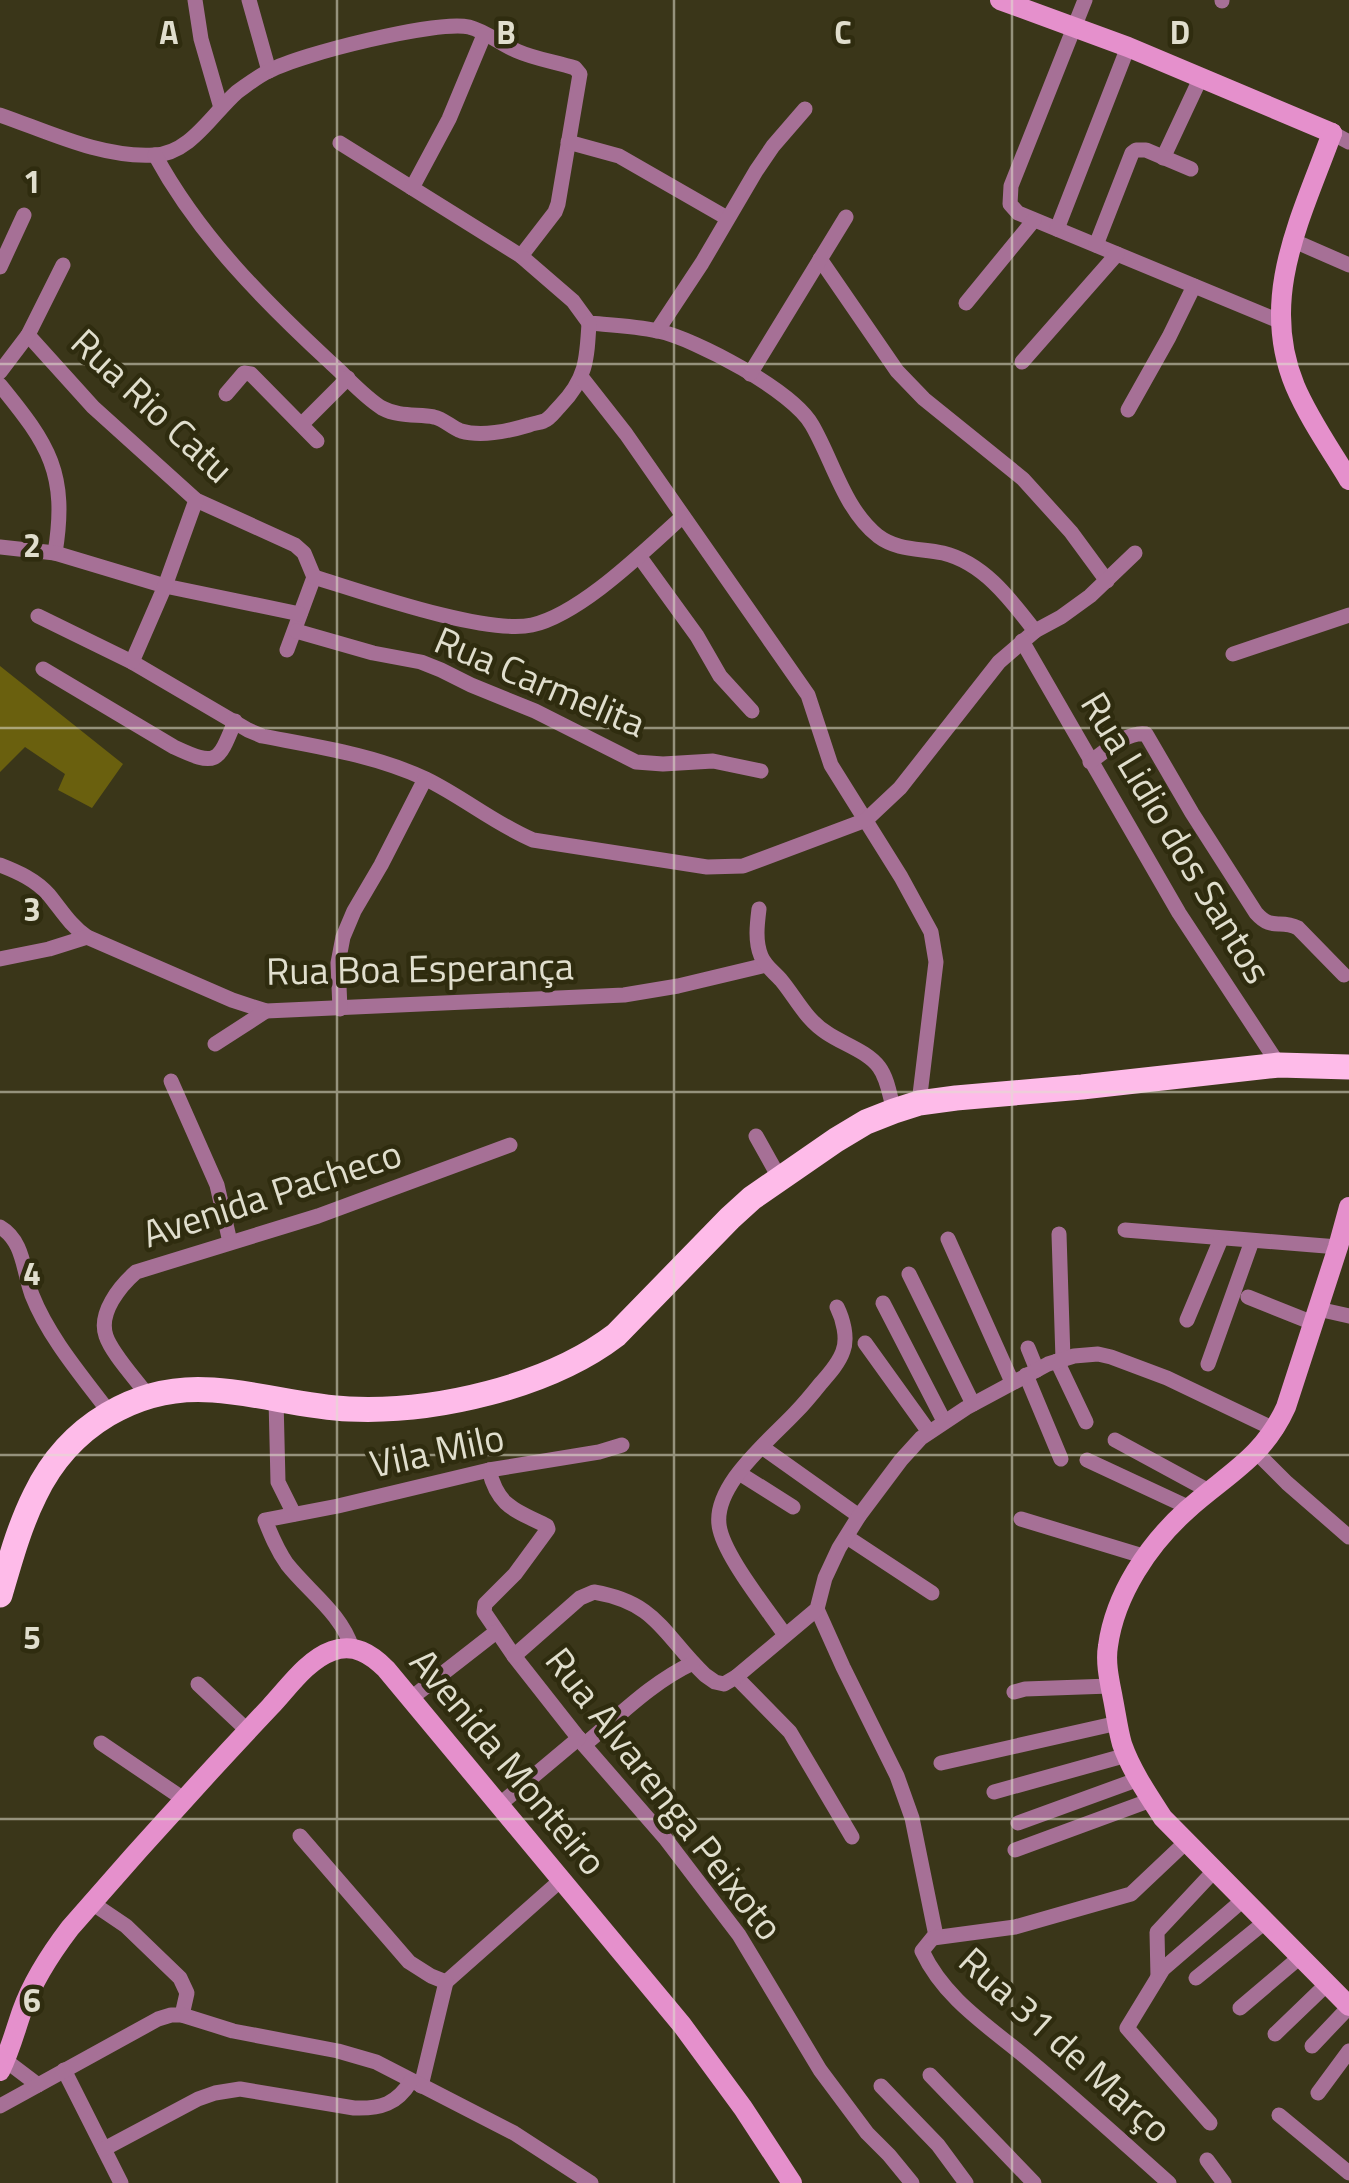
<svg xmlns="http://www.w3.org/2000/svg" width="1349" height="2183" viewBox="0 0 1349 2183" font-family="'Titillium Web',sans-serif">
<rect width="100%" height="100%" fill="#3a3619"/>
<!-- green -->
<path fill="#6a600e" d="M0,666L123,764L92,808L58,790L65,774L25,747L0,772Z"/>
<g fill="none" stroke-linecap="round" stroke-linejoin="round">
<!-- street -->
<g stroke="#a67096" stroke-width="15">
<path d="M195,0L201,39L221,108"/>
<path d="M249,0L269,71"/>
<path d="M1085,0L1011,186L1010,204L1018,213L1279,321"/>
<path d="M1222,1V0"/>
<path d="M0,115C49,132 101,158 154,155C190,154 212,114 237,92C247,85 258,76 269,71C300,54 437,20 469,27C485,31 501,44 517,51C535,59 556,62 575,68L580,74L558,204L555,212L521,256"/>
<path d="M1332,133L1349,142"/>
<path d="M568,142L619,156L727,218"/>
<path d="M340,143L521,256L573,301L589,323C612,325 636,326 658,331C696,339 793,391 812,425C833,461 844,509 878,536C898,551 920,548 943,553C984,563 1011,600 1035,631"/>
<path d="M155,155C199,236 264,301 331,363C347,377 364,397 382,408C399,417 417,414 434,417C444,419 452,428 461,431C482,437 509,431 529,425C534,423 539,423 544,421C550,419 555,411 560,406C586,379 587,360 589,323"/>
<path d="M1163,158L1201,77"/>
<path d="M412,188L449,119L484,35"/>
<path d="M1057,229L1128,47"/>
<path d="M1292,240L1349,265"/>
<path d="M1096,245L1132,153L1136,150H1146L1191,169"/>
<path d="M820,259L897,371L924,399L1023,479L1071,532L1107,581"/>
<path d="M0,267L24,215"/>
<path d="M966,303L1034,220"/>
<path d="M657,331L702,263L756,171L773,146L805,109"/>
<path d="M28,335L93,407L196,500L295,545L304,553L314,577L287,650"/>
<path d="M1022,362L1117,254"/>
<path d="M0,372L28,335L63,265"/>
<path d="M750,374L846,217"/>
<path d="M582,378L626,434L808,695L831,765L901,877L931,932L936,962L919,1103"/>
<path d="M0,385C49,445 68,473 55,553"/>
<path d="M226,394L244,373L251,374L317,441"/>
<path d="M1128,410L1169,337L1194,286"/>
<path d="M302,424L348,378"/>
<path d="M0,547L55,553L165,586L300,614"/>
<path d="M639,556L697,636L720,676L752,711"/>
<path d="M314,577C363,592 485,635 532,625C581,614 645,550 682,517"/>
<path d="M38,616L132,662L248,730L262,736C319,747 374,755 426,779C463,797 495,824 533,840L707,867L743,866L866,820L900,788L999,662L1035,631L1061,617L1090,596L1135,553"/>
<path d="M296,631L373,653L421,662L441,670L471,685L535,711L636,762L663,764L713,761L761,771"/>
<path d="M1022,641L1179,913L1279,1065"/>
<path d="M1233,654L1349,615"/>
<path d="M132,662L165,586L196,500"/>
<path d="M43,669L174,747C217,767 218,763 235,721"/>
<path d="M1090,762C1106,751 1127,731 1146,734L1192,813L1256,913C1273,932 1279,918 1298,928L1344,975"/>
<path d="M0,865C18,872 36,880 49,895C62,911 70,925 87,937L232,1000L266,1011L624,995L678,986L766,965"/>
<path d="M759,909C757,925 755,941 761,956C765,966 774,972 781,980C796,998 806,1020 827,1033C843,1044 867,1051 879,1067C888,1079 890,1097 894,1111"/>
<path d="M0,959L49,949L87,937"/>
<path d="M340,1009L338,963L343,937L354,911L381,865L425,779"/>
<path d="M215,1044L266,1011"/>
<path d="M171,1081L217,1185L230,1242"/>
<path d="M756,1136L780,1179"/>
<path d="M0,1227C24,1241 23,1271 32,1295C49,1338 82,1376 109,1412"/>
<path d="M1125,1230L1338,1247"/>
<path d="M1059,1234L1063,1359"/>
<path d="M948,1239L1012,1382"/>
<path d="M909,1274L973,1404"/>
<path d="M1248,1297L1313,1323"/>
<path d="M883,1303L944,1421"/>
<path d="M1318,1309L1349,1316"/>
<path d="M1187,1320L1221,1239"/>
<path d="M865,1343L929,1432"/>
<path d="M1028,1348L1037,1370"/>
<path d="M1057,1361L1086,1422"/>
<path d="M1208,1364L1252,1241"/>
<path d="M1026,1375L1061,1459"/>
<path d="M148,1396C136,1379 112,1354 106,1336C98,1313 120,1286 136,1272L318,1216L510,1145"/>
<path d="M276,1399L278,1482L294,1514"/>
<path d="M1115,1440L1209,1491"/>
<path d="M762,1447L859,1516"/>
<path d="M1257,1453L1287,1483L1349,1537"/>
<path d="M1087,1460L1190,1508"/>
<path d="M489,1470C498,1507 515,1510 547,1526L548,1529L515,1574L485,1604L484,1612L514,1656L584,1745L665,1838L739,1935L820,2070L867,2133L889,2155L912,2183"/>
<path d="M739,1473L793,1507"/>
<path d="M1021,1519L1146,1557"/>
<path d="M847,1537L932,1593"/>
<path d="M817,1609L843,1667L897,1776L912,1818L935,1931V1935L922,1951C945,2000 990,2027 1029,2060C1077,2100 1123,2142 1169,2183"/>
<path d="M785,1635C767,1609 727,1559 720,1530C709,1488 770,1440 796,1412C805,1403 813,1393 821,1383C829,1374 839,1363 843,1351C848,1338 843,1319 837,1307"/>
<path d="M352,1648C341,1613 309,1592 287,1564C277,1550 271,1535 265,1520L338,1506L489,1470L599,1452L622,1445"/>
<path d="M514,1656L580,1598L594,1592C658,1603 663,1635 705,1675L715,1682L724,1684L736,1677L790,1732L852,1837"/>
<path d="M736,1677L817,1609L825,1578L839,1548L859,1516L901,1460L921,1438L966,1408L1048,1364L1074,1356L1098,1354L1111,1357L1167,1378L1276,1430"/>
<path d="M198,1684L248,1731"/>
<path d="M1014,1692L1025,1689L1110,1686"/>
<path d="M410,1699L496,1632"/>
<path d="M101,1743L185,1800"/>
<path d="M584,1745C619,1716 652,1682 693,1663"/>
<path d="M941,1763L1118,1723"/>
<path d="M994,1792L1127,1755"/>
<path d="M499,1805L579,1738"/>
<path d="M1018,1823L1139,1779"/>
<path d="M300,1836L409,1962L431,1976L446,1982"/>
<path d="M1015,1850L1151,1800"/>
<path d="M92,1903L126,1926L180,1978L187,1993L182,2015"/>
<path d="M933,1938L1015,1927L1131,1894L1186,1842"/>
<path d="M1158,1977L1157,1932L1214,1871"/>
<path d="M1196,1978L1265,1922"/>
<path d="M446,1982L561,1880"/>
<path d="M1240,2008L1300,1957"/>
<path d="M1275,2034L1327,1984"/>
<path d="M1312,2046L1349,2007"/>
<path d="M5,2060L38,2085"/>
<path d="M64,2070L121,2183"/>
<path d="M930,2075L1034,2183"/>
<path d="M421,2086L446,1982"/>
<path d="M881,2086L938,2145L966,2183"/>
<path d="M1318,2093L1349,2051"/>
<path d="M0,2106L158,2019L171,2015H182L233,2031L338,2051L376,2062L514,2133L591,2183"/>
<path d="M1279,2115L1349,2173"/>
<path d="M1210,2123L1127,2028L1163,1969L1243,1900"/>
<path d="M104,2149L198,2099L215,2093L240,2089L354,2108C381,2109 397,2104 411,2081"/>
<path d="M1207,2160L1224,2183"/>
</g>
<!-- secondary -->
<g stroke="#e590cc" stroke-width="20">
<path d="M1000,0L1128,47L1332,133"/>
<path d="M1332,133C1302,216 1258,297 1295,386C1309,419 1331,450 1349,480"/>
<path d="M1349,1207L1338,1247L1286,1407C1263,1458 1227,1474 1187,1510C1149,1544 1115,1594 1108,1646C1105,1663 1110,1683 1113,1699C1116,1714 1118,1730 1122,1744C1131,1770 1148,1795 1163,1818L1349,2006"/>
<path d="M0,2071C10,2051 15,2031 22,2011C33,1980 51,1953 70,1928C135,1853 202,1779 270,1707C288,1688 307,1660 332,1651C354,1643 371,1654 386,1669L682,2025L743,2108L792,2183"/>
</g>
<!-- primary -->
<path stroke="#febbe9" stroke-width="25" d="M0,1595C10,1561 19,1527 35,1495C68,1426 137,1384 213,1390C259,1393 303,1407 349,1409C434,1413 548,1387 616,1335L730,1218L752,1198L836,1140L866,1122L894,1111L919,1103L956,1098L1082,1087L1279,1065L1349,1067"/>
</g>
<!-- grid -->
<path fill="none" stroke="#e0decd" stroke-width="2.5" stroke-opacity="0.55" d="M337,0V2183M674,0V2183M1012,0V2183M0,364H1349M0,728H1349M0,1092H1349M0,1455H1349M0,1819H1349"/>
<g text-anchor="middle" stroke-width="9" stroke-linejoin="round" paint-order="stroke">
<!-- street labels -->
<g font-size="38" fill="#e0decd" stroke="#2f2c0f">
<text transform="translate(152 406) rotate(43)" y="13">Rua Rio Catu</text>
<text transform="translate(540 682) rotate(23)" y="13">Rua Carmelita</text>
<text transform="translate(1176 838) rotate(59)" y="13">Rua Lidio dos Santos</text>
<text transform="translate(420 969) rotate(-1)" y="13">Rua Boa Esperança</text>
<text transform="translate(272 1194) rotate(-18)" y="13">Avenida Pacheco</text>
<text transform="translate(437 1451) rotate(-12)" y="13">Vila Milo</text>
<text transform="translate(508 1762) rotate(50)" y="13">Avenida Monteiro</text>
<text transform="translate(664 1794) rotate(52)" y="13">Rua Alvarenga Peixoto</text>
<text transform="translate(1065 2045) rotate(42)" y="13">Rua 31 de Março</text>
</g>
</g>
<g font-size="32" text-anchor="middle" font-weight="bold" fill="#e0decd" stroke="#2f2c0f" stroke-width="9" stroke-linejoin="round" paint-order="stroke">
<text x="169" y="44">A</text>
<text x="506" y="44">B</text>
<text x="843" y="44">C</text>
<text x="1180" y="44">D</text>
<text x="32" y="193">1</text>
<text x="32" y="557">2</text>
<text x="32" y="921">3</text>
<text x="32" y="1285">4</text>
<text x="32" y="1649">5</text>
<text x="32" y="2012">6</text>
</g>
</svg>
